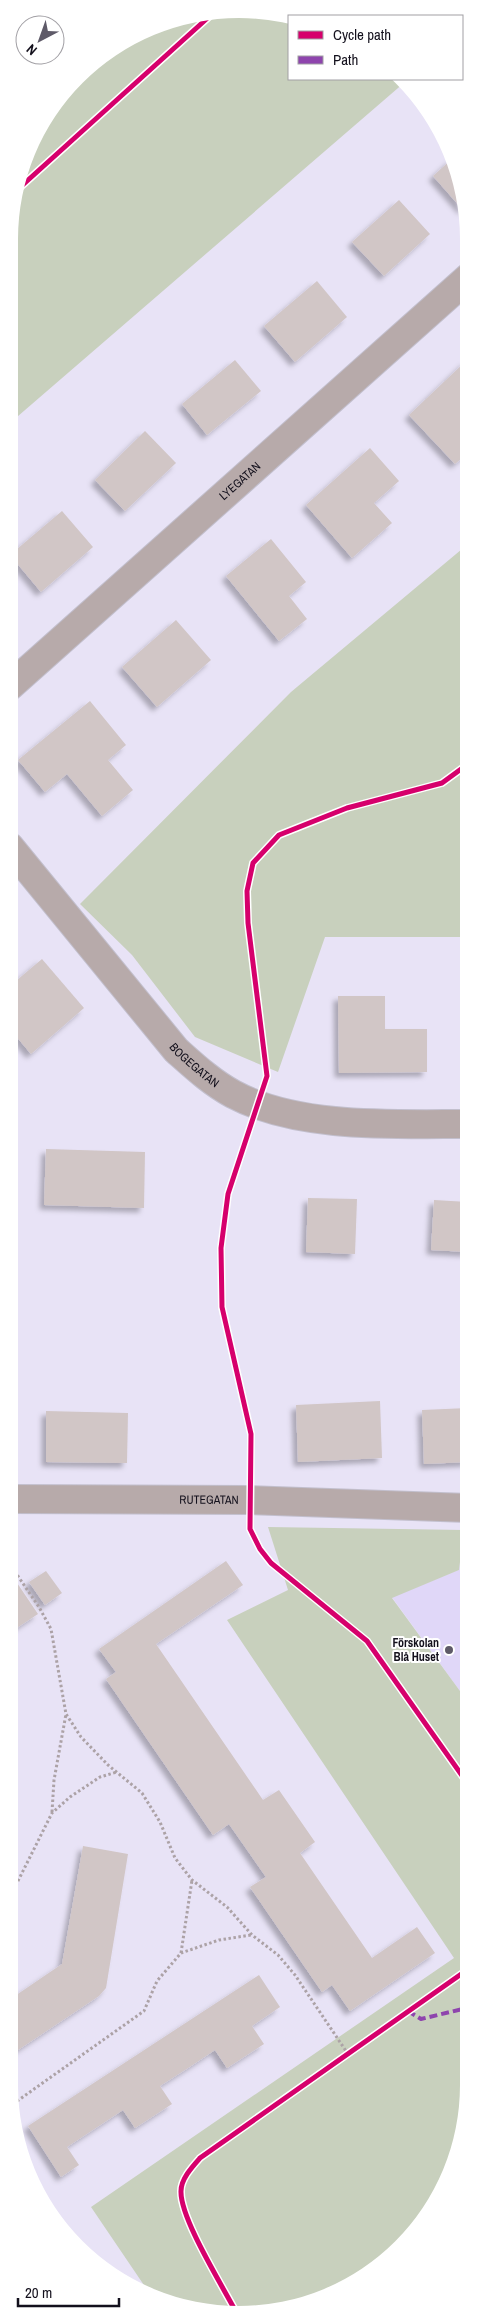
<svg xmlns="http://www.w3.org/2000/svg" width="478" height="2323" viewBox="0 0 478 2323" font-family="'Archivo Narrow',sans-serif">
<defs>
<filter id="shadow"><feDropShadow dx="-4.5" dy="4.5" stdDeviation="2.5" flood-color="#0004"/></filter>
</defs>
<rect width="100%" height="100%" fill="#e8e3f6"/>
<!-- built -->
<path fill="#e0d7f8" d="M468,1543V1702L392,1597L459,1570L463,1544Z"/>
<!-- green -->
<g fill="#c8d0bd">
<path d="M269,11L289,17V79H404L405,82L10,423L11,209L39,124L84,73L107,52L179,17Z"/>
<path d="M468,544V937H325L278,1072L195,1037L132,955L80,904L291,692Z"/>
<path d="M268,1527L464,1530L459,1570L392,1598L468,1702L467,2114L439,2199L391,2257L313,2302L224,2314L152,2297L91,2207L454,1958L227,1620L288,1590Z"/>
</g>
<!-- building -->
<g fill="#d1c6c6" filter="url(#shadow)">
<path d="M453,158L465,208L463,210L433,176Z"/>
<path d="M399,200L430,234L384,276L352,242Z"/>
<path d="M317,281L347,317L295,362L264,326Z"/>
<path d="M235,360L261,391L207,435L182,404Z"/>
<path d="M466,361L469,364V452L455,464L409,415Z"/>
<path d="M145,431L176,463L125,511L95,480Z"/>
<path d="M370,448L399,481L374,503L392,523L352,558L306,505Z"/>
<path d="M62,511L93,547L41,592L10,555Z"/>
<path d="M271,539L306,582L289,596L307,619L279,641L226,576Z"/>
<path d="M176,620L211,660L157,707L122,667Z"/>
<path d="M90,701L126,745L108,760L133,790L102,816L67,774L45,792L18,760Z"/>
<path d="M42,959L84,1008L31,1054L10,1029V986Z"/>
<path d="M338,996H385V1029H427V1072L339,1073Z"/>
<path d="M46,1149L145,1152L144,1208L44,1205Z"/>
<path d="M308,1198L357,1199L355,1254L306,1252Z"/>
<path d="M434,1200L468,1202V1252L431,1250Z"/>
<path d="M380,1401L382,1458L298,1462L296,1405Z"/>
<path d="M468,1408V1462L424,1464L422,1410Z"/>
<path d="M46,1411L128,1413L127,1463L46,1462Z"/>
<path d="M226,1561L243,1585L156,1644L263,1800L279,1790L315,1842L300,1853L372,1958L417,1927L435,1953L350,2011L332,1985L322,1992L250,1887L266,1877L229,1824L213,1835L106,1679L116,1672L99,1649Z"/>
<path d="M9,1571L38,1614L9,1633Z"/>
<path d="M46,1571L62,1593L45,1605L29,1582Z"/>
<path d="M83,1846L128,1854L106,1988L99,1996L9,2056V2000L62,1964Z"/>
<path d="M259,1975L280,2007L252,2026L264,2044L227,2068L215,2050L188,2068L160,2086L172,2104L135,2128L123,2110L67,2147L79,2165L61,2177L28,2126Z"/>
</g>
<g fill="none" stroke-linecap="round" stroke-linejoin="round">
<!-- minor casing -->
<g stroke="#c2bfcd" stroke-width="30">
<g id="minor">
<path id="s1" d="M10,686L469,277"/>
<path id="s2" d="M10,847L176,1050C194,1066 211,1082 233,1094C298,1129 396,1124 468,1124"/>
<path id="s3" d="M9,1499L250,1500L468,1508"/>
</g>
</g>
<!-- path -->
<g stroke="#aca2a6" stroke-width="3" stroke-dasharray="2.5 2.5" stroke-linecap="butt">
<path d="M9,1563L39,1607L51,1629L66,1714L81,1737L108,1765L142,1793L160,1822L175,1858L192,1880L227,1907L252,1935L278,1955L295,1975L348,2054"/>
<path d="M52,1812L54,1780L66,1714"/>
<path d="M9,1899L52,1813L70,1797L100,1777L117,1772"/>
<path d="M181,1953L192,1880"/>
<path d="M13,2104L144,2011L157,1981L181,1953L219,1940L251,1935"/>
</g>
<!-- minor -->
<use href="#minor" stroke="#b7aaaa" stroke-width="28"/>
<!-- quiet -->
<path stroke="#8e44ad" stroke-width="4" stroke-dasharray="8 4" stroke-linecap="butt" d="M408,2011L421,2019L467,2008"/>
<!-- cycleway casing -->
<g stroke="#fff" stroke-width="8">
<g id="cycleway">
<path d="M17,190L212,14"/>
<path d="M468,1784L367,1641L271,1563L260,1549L250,1529L251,1434L222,1307L221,1248L228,1194L267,1076L248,923L247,891L253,863L279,835L347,808L442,783L468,764"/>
<path d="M236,2312C222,2285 180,2218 181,2191C181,2179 192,2167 200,2158L467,1970"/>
</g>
</g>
<!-- cycleway -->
<use href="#cycleway" stroke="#d6006c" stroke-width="5"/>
</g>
<!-- markers -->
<circle fill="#5e5a68" stroke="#fff" stroke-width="2" cx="449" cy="1650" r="5"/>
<g text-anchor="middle" stroke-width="4" stroke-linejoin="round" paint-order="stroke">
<!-- street labels -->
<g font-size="12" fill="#13101c" stroke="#fff">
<text dy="4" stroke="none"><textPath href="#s1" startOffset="308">LYEGATAN</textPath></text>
<text dy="4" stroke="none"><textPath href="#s2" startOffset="286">BOGEGATAN</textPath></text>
<text dy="4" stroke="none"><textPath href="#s3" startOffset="200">RUTEGATAN</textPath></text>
</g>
<!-- poi labels -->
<g font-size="12" font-weight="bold" fill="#13101c" stroke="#fff" text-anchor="end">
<text x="439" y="1647">Förskolan<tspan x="439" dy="14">Blå Huset</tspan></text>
</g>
</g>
<!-- crop -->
<path d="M0 0H478V2323H0ZM239 18H239A221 221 0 0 1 460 239V2085A221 221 0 0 1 239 2306H239A221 221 0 0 1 18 2085V239A221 221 0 0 1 239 18Z" fill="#fff" fill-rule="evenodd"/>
<!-- legend -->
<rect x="288" y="15" width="175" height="65" fill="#ffffff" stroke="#a19fa4"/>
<rect x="298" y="31" width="25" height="8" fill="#d6006c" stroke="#a19fa4"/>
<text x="333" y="40" font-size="15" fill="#13101c">Cycle path</text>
<rect x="298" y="56" width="25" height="8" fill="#8e44ad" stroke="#a19fa4"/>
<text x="333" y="65" font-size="15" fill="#13101c">Path</text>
<!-- north arrow -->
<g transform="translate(40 40) rotate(221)"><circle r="24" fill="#ffffff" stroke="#a19fa4"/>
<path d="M0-4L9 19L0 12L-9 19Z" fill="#5e5a68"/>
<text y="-8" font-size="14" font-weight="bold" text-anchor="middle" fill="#13101c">N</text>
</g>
<!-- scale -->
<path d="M18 2298v8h101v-8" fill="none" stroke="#13101c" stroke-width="2.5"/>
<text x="25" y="2298" font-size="15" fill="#13101c" stroke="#ffffff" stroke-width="4" paint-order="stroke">20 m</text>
</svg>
